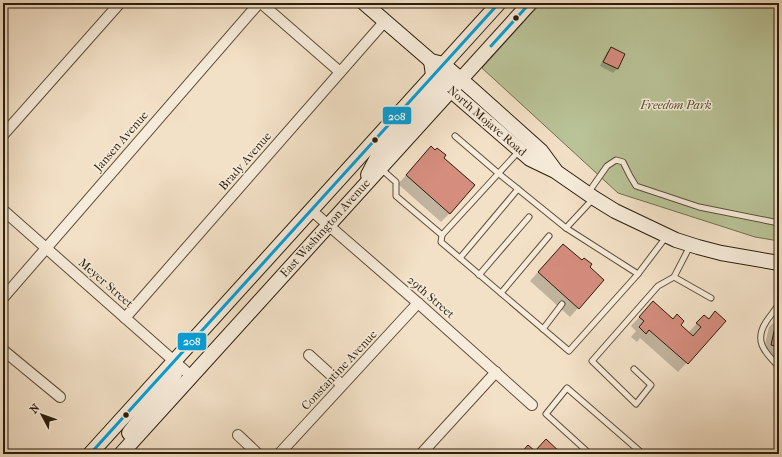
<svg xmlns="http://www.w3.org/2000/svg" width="782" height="457" viewBox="0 0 782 457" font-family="'IM FELL French Canon',serif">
<rect width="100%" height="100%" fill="#f3e1c7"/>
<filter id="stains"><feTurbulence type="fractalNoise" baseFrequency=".005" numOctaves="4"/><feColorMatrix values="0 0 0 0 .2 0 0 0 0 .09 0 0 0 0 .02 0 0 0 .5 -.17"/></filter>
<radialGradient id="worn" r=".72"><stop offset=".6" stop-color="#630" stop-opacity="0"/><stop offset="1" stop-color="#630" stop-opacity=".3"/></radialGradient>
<!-- green -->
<path fill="#b9c397" stroke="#727050" d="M541,3H779V241L755,237L618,193L482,68Z"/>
<!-- shadow -->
<g fill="#0003">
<path d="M611,48L624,55L617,69L613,73L600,66L607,52Z"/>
<path d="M431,148L450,213L441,222L398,184Z"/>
<path d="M554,254L578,308L570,317L530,281Z"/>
<path d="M645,311L679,325L688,333L704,316L708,320L715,313L725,321L678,372L640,338L637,342L631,337L636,331L631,326Z"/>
<path d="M777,319H779V357L763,353L769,327Z"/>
</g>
<!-- building -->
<g fill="#d58d7e" stroke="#2b1d0a">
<path d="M611,47L625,54L618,69L603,62Z"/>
<path d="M431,146L435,150L437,148L446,155L444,158L475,185L450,214L406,175Z"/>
<path d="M563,244L582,260L584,258L592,264L590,267L604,280L579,309L538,272Z"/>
<path d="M653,301L673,319L677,314L684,321L681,325L693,336L701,327L696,323L704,315L709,319L715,311L726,321L688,364L649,330L646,334L639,327L644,321L639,317Z"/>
<path d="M777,318H779V347L771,345Z"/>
<path d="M546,439L562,454H520L528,445L535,451Z"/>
</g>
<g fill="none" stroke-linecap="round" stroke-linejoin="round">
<!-- lane casing -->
<g stroke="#5d4e39" stroke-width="7">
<g id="lane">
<path d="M455,136L498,173L566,228L593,199"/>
<path d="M380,168L396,182V196L442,235L519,151"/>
<path d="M588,193L607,166L616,160L623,162L630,176L636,186L699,207L779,223"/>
<path d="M566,228L638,274L666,237"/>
<path d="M442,235L441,242L569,351L638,274"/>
<path d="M460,258L518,189"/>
<path d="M479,275L529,217"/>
<path d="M674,277L711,298"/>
<path d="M501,293L549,236"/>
<path d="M779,304C775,310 770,316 766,322C753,342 766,353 779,367"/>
<path d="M543,329L562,304"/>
<path d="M634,369L651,385L636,404L592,361L658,286L674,277L690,246"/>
<path d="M590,454L546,414L567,388L643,454"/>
</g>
</g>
<!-- street casing -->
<g stroke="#5d4e39" stroke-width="12">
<g id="street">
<path d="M261,3L340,72"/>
<path d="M3,135L120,3"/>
<path d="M3,210L191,376"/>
<path d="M311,210L418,303L532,405"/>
<path d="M3,298L259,3"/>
<path d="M125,318L385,21"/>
<path d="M3,350L60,397"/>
<path d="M309,355L342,385"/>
<path d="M238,435L258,454"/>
<path d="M279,454L418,303"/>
<path d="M421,454L496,372"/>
</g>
</g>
<!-- secondary casing -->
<g stroke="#2b1d0a" stroke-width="16">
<g id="secondary">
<path d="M364,3L431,61L443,64L473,90L541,151L555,170"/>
<path d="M431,61L433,75L530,159L555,171L594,198L615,211L676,240L698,247L721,253L779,263"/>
<path d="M368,175L382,148L447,76"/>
<path d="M129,433L175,374"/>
<path d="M90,454L499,3"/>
<path d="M121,454L530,3"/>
</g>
</g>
<!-- lane -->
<use href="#lane" stroke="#f7ecdb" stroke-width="5"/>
<!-- street -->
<use href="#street" stroke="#f7ecdb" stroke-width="10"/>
<!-- secondary -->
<use href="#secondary" stroke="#f7ecdb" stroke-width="14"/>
<!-- bus-1 casing -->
<g stroke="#f7ecdb" stroke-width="6">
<g id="bus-1">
<path d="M491,46L530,3"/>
<path d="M90,454L499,3"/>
</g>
</g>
<!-- bus-1 -->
<use href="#bus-1" stroke="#049fd8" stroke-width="3"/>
</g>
<!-- markers -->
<g fill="#2b1d0a" stroke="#f7ecdb" stroke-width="1.5">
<circle cx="516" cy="18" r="3.5"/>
<circle cx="375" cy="140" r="3.5"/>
<circle cx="126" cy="415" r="3.5"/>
</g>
<g text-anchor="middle" stroke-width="3" stroke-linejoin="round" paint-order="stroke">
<!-- park labels -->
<g font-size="12" font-style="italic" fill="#564f34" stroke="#f7ecdb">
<text x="676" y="109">Freedom Park</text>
</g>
<!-- street labels -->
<g font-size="12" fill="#2b1d0a" stroke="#f7ecdb">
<text transform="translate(487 121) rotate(41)" y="4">North Mojave Road</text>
<text transform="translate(121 141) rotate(-49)" y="4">Jansen Avenue</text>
<text transform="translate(245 161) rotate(-49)" y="4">Brady Avenue</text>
<text transform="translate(325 228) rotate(-48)" y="4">East Washington Avenue</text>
<text transform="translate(106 283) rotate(41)" y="4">Meyer Street</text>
<text transform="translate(431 297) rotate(41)" y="4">29th Street</text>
<text transform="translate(339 370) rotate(-47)" y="4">Constantine Avenue</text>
</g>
</g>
<g stroke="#f7ecdb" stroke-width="1.5">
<rect x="382" y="106" width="30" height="19" rx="4" fill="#049fd8"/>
<rect x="177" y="332" width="30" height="19" rx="4" fill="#049fd8"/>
</g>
<g font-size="11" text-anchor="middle" font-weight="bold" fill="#fff">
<text x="397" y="120">208</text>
<text x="192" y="345">208</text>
</g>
<!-- margin -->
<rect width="782" height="457" fill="none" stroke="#f3e1c7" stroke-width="16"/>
<rect x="4" y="4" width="774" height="449" fill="none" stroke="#2b1d0a" stroke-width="2"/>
<rect x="8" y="8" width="766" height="441" fill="none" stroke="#2b1d0a"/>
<!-- north arrow -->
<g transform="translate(42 415) rotate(311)" stroke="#f7ecdb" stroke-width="3" paint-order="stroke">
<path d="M0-3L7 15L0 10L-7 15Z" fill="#2b1d0a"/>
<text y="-6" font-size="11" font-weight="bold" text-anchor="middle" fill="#2b1d0a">N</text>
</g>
<rect width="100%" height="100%" filter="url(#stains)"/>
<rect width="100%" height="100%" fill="url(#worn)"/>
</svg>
